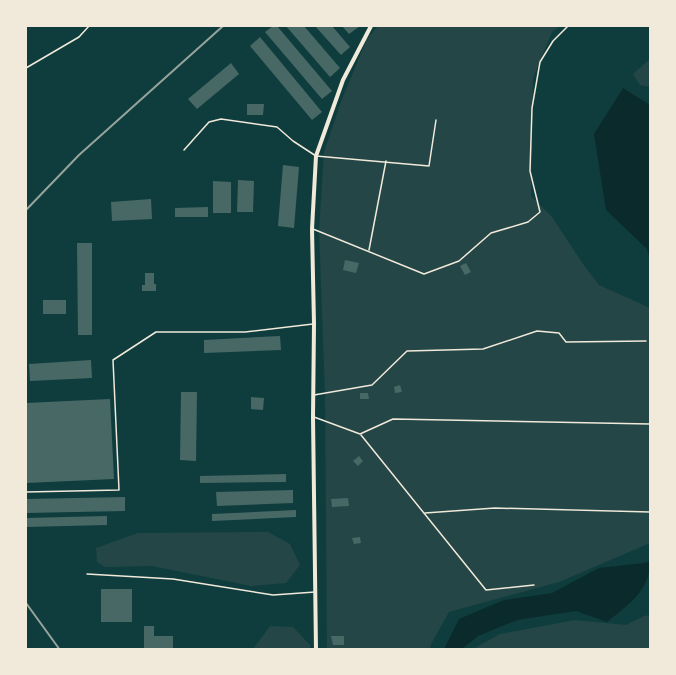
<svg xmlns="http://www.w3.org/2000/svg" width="676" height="675" viewBox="0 0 676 675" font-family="Manrope,sans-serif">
<rect width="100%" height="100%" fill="#0f3d3e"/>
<!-- green -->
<g fill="#244646">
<path d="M378,26H560L552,32L533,78L531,196L552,217L583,264L599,285L650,308V543L559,582L449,612L431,644L430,649L327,650L325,393L319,231L324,152L342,99L367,39Z"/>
<path d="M650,59V87L640,85L633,74Z"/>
<path d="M268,532L290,544L300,565L286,583L251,586L152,566L105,567L97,562L96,548L138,533Z"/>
<path d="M650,615V649H473L500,634L575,620L626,625L644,616Z"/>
<path d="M270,626L293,627L310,645V649H253Z"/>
</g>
<!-- water -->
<g fill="#0a2a2b">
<path d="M623,88L650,105V260L647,249L606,210L594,134Z"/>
<path d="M650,561C651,590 628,605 607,622L576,611L517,620L478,636L462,649H444L459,619L504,600L552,593L599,568L644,563Z"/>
</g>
<!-- building -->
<g fill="#486865">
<path d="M273,26H277L332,91L322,99L265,32Z"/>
<path d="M286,26H304L340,68L330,77Z"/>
<path d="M315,26H332L350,47L341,55Z"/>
<path d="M342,26H360L349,34Z"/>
<path d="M260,37L322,112L312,120L250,46Z"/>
<path d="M231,63L239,74L197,109L188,99Z"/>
<path d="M247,104H264L263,115H247Z"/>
<path d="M283,165L299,167L294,228L278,226Z"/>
<path d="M238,180L254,181L253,212H237Z"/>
<path d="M213,181L231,182V213H213Z"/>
<path d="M151,199L152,219L112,221L111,202Z"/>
<path d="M208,207V217H175V208Z"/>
<path d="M77,243H92V335H78Z"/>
<path d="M345,260L359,263L356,273L343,270Z"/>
<path d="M466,263L471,272L465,275L460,266Z"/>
<path d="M145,273H154V284H156V291H142V285H145Z"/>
<rect x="43" y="300" width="23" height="14"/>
<path d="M280,336L281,350L204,353V340Z"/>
<path d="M91,360L92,378L30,381L29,364Z"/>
<path d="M400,385L402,392L395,393L394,387Z"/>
<path d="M181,392H197L196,461L180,460Z"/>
<path d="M360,393H368L369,399H360Z"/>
<path d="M251,397L264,398L263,410L251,409Z"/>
<path d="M110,399L114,479L26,483V403Z"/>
<path d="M359,456L363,461L358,466L353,461Z"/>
<path d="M286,474V482L200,483V476Z"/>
<path d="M293,490V503L217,506L216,492Z"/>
<path d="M125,497V511L26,513V499Z"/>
<path d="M348,498L349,506L332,507L331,499Z"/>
<path d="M296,510V517L212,521V514Z"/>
<path d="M107,516V525L26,527V518Z"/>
<path d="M360,537L361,543L354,544L352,538Z"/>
<rect x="101" y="589" width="31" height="33"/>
<path d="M144,626H154V636H173V650H144Z"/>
<path d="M331,636H344V645H333Z"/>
</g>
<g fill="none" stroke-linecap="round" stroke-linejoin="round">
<!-- service -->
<g stroke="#f1e9da" stroke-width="1.5">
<path d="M26,68L79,37L89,26"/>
<path d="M184,150L209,122L221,119L277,127L293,141L316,156L429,166L436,120"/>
<path d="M313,229L424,274L459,261L491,233L528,222L540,212L530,171L532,108L540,62L553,41L568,26"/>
<path d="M369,250L386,161"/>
<path d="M314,395L372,385L407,351L483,349L537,331L559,333L566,342L646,341"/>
<path d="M314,417L360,434L393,419L650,424"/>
<path d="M361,435L486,590L534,585"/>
<path d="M26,492L119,490L113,360L156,332H245L313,324"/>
<path d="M425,513L495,508L650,512"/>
<path d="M87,574L173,579L273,595L315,592"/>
</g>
<!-- minor -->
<path stroke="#f1e9da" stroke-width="4" d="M316,650L313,417L314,324L312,229L316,156L343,80L371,26"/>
<!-- rail -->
<g stroke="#97a49c" stroke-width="2">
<path d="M26,210L79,155L223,26"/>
<path d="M26,603L60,650"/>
</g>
</g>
<!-- border -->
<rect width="676" height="675" fill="none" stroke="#f1e9da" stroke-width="54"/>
</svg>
